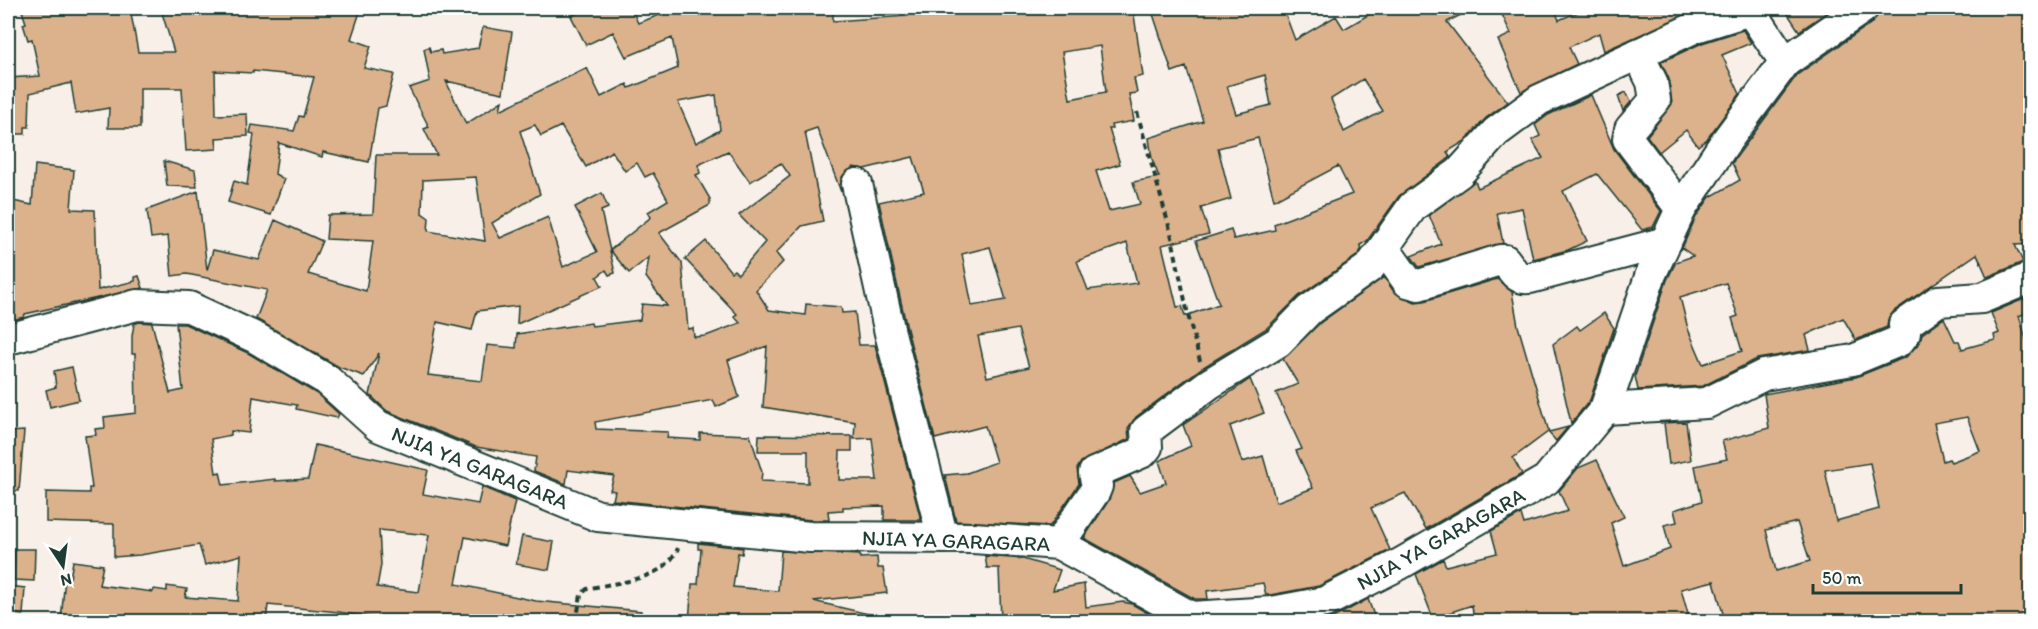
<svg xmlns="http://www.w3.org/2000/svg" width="2038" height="629" viewBox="0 0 2038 629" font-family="Itim,sans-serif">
<rect width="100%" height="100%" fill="#f8f0e8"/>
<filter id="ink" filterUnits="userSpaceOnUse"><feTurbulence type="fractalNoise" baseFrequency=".0167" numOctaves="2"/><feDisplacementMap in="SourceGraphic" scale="12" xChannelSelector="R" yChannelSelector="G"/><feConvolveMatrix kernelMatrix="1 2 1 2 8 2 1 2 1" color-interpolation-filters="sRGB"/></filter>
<g filter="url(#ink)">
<!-- building -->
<g fill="#dcb28c" stroke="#1f3d34" stroke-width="1.5" fill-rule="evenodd">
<path d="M34,8H130L138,52H174L162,13L165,12L163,8H346L360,12L351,39L371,46L364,68L394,74L386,106L378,108L369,162L323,152L322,157L279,143L275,174L284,179L271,215L228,202L234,181L247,185L254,134L250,133L252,125L294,131L299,116L303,117L314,77L253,71V73L215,71L216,115L247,114L248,136L216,138L217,149L186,151L182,88H140V128H108L109,108L76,114L71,83L30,93L29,127H25V134H8V78L40,76L32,39L28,40L23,24L26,23L22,11Z"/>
<path d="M588,8H631L638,23L678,8H833V21L908,16L911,8H928L946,14L947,8H1133L1143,76L1134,78L1137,93L1129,94L1134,121L1111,125L1112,129H1109L1120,164L1096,171L1109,211L1140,204L1133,182L1159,177L1152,159L1149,138L1203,121L1186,67L1172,72L1151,8H1283L1295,40L1336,16L1344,29L1380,8H1474L1447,22L1508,102L1486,118L1465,141L1447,152L1450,157L1447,160L1399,196L1367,241L1360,245L1362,248L1358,255L1299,296L1267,328L1200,369L1136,417L1128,428L1129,439L1081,462L1077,469L1079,484L1050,526L956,521L945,475L967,473L996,462L985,426L935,439L907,329L879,202L924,192L913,157L864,169L853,167L841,178V192L817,128L805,132L823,221L802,226L776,253L783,262L756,290L769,310L805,315L806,304L841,307L842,313L855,312L859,345H875L921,520H884V506L843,507V510L828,511L829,520H811L613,500L615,491L610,490L614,476L568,470L566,484L534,471L536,457L476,447L387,411L370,395L379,353L364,376L339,367L256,319L267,290L187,274L172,276L168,236L151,238L147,210L198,191L207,270L213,250L259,260L275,220L322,241L308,274L366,291L373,241L326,239L328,215L373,214L376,155H437L424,129L429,127L409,88L430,81L424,49L429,47L431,52L441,50L442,54L478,48L483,27L512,32L503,93L446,81L466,124L502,101L500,110L587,68L601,97L627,84L629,88L678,68L672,38L626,57L613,32L586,45L571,16ZM1100,46L1106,92L1070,99L1062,52ZM1265,75L1271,105L1236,114L1227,86ZM1363,79L1383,111L1344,132L1331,99ZM716,95L720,130L696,143L678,102ZM535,125L541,136L561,126L586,167L612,151L625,171L637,163L645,177L653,173L668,200L648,212L651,217L610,250L629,273L649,257L646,277L667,306L642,304L640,320L592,326L591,323L517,334L516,348L487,345L482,381L428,375L437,322L472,330L477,311L518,306L517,324L602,286L597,277L606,270L609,275L615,273L601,211L608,208L602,193L575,207L597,252L563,267L548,217L500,238L492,223L540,194L520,131ZM1258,138L1274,200L1338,166L1352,194L1274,224L1275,230L1234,239L1231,230L1196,241L1219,304L1185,316L1182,306L1177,307L1162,245L1209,234L1201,208L1231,199L1218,148ZM728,151L750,182L781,163L790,176L739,215L765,242L738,274L734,270L731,272L706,241L685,259L737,314L734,316L740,323L706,336L694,337L693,328L688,329L682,263L659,233L710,205V199L696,175L700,173L698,165ZM476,177L485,241L428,231L429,218L422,213L423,180ZM1127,243L1137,283L1088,290L1077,261ZM990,247L1006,300L972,306L962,254ZM1018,329L1029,367L987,377L978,336ZM767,346L763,407L855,422L854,439L872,438L877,480H839L840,451H852V436L759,435L758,451H808V483L761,481L762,472L750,435L700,433V440L667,438L668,432L596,429L595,422L713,400L716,407L739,397L728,360Z"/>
<path d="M1499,8H1554L1559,20L1587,8H1701L1604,51L1599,33L1569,47L1577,64L1521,92L1498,40L1511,34Z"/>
<path d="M1784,8H1833L1799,31Z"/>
<path d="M1880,8H2031V111L2022,114L2031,132V244L2015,245L2023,262L1987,277L1977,254L1894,311L1888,319L1887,327L1856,340L1843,318L1806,335L1810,350L1757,359L1703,386L1638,390L1635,376L1667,280L1676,262L1693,256L1682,248L1696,217L1710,197L1740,180L1732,163L1797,75L1873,22ZM1726,283L1738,316L1732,318L1742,351L1703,364L1688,329L1680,297Z"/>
<path d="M1743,30L1751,43L1722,55L1740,94L1707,139L1698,146L1686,130L1659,152L1647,136L1672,104L1669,79L1661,62L1702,43Z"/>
<path d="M1626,92L1631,102L1623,111L1618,96Z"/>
<path d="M1591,95L1614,149L1661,211L1653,227L1642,230L1597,174L1563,191L1587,241L1568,250L1533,259L1522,208L1497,213L1503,243L1419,267L1411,256L1441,244L1429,215L1475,181L1478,188L1543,158L1532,140L1540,136L1535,125L1548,115Z"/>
<path d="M164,161L195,170L197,187L167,186Z"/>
<path d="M35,165L74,170L71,209L95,210L98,290L135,281V277L139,276L143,288L25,314L24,317L8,321V277H10L12,235L8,234V200L32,205Z"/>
<path d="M1384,277L1394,292L1415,302L1424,301L1497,279L1512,292L1518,326L1549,432L1568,427L1556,441L1548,432L1513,458L1522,474L1426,529L1405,493L1371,508L1390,550L1319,586L1270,595H1266L1263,583L1207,591L1208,599H1195L1084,538L1109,500L1114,483L1130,476L1140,492L1166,483L1159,461L1191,446L1183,425L1250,379L1264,413L1230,426L1242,462L1263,456L1276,502L1313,488L1296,451L1302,449L1276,393L1298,384L1283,359L1320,323Z"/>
<path d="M2031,296V311L2019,316L2031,355V420L2026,422L2031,433V621H1725L1714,581L1681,589L1690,621H1474L1472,605L1433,618L1416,574L1443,559L1446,566L1497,553L1491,531L1521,514L1524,524L1568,511L1559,491L1578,468L1597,460L1624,517L1611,523L1624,566L1670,549L1664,525L1677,522L1674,510L1702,501L1695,466L1727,459L1722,441L1769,428L1764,394L1856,377L1906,357L1919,343L1922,334L1944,318L1955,341H1959L1962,349L1995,340L1994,335L1999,333L1991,313ZM1967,417L1980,451L1951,462L1949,459L1943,461L1934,423ZM1870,463L1879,509L1836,521L1825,470ZM1797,522L1810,561L1776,571L1766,530Z"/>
<path d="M1604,313L1614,328L1590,400L1571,423L1553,344L1577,326L1580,330Z"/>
<path d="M139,322L152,323L170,393L183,390L176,324H185L248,353L317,394L339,414L337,418L296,409L297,405L253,397L249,433L231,431V435L211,439L216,473L220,472L223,485L275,479V481L308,479L315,445L428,470L423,494L478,504L482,487L515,501L505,546L465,537L456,584L536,601L641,611L640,621H474L453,616L451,621H391L339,612L268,605L266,621H61L65,577L70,578L73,561L103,565L99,585L153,592L154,589L167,591V586L187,589L185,597L238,601L241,555L205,565L199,545L140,555L114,557V524L46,522V492L89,493V488H92L85,436L96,435L95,429L105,428L104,417L136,413L135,354H132V336L134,324ZM379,530L429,535L419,592L377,587L381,565Z"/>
<path d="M72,367L79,400L50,407L46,390L56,387L54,371Z"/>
<path d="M1686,422L1691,460L1669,464L1664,423H1660Z"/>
<path d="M24,431L19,491L8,490V432Z"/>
<path d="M522,536L554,542L549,570L516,564Z"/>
<path d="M698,543L743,548L742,554L738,553L733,587L778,591L781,551L860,555V558L877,557L878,568H883L887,593L813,601L873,615L872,621H689L692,584H698L701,549H698Z"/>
<path d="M15,549H35L34,581L14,580Z"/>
<path d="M985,556L1023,559L1060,570L1053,590L1084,584L1086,607L1123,602L1132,604L1158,619V621H1001L999,568H987Z"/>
<path d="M8,586L25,588L23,615L8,613Z"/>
<path d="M1368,599L1376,621H1315L1333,618Z"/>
</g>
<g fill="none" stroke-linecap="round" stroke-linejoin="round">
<!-- minor casing -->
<g stroke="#1f3d34" stroke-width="34">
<g id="minor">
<path d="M1638,54L1652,82L1655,100L1630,129L1628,139L1681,209"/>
<path d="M857,184L890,333L943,538"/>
<path d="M1384,248L1408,282L1419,285L1500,260H1505C1513,270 1515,280 1530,278L1666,242"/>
<path d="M8,339L137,305L189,307L256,338L327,380L378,426L598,516L810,537L973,538L1059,544L1191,617L1272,612L1325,602L1400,564L1546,480L1605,409L1651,274L1681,209L1724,144L1785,62L1863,8"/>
<path d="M1605,409L1707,403L1764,375L1853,360L1899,341L1905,333L1904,325L1938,301L1982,298L2030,278"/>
<path d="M1059,544L1095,491L1097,486L1094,473L1143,452L1147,447L1146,431L1209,384L1278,342L1309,310L1370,267L1413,206L1459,173L1496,132L1539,100L1696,27L1747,11L1753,14L1785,62"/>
</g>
</g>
<!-- path -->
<g stroke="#1f3d34" stroke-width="4" stroke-dasharray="6 4.5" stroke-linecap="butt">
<path d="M1137,112L1171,233L1188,315L1200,361"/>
<path d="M576,622L581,595L587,589C618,581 664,582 678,548"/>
</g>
<!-- minor -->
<use href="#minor" stroke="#fff" stroke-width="30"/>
</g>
</g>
<g text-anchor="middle" stroke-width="4.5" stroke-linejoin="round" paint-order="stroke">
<!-- street labels -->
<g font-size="21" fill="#1f3d34" stroke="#fff">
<text transform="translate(480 468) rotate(22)" y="7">NJIA YA GARAGARA</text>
<text transform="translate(1441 539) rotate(-29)" y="7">NJIA YA GARAGARA</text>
<text transform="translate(956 541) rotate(2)" y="7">NJIA YA GARAGARA</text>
</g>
</g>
<!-- margin -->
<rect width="2038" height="629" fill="none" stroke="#fff" stroke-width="30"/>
<rect x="15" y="15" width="2008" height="599" fill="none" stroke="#1f3d34" stroke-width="2" filter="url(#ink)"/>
<!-- north arrow -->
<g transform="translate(63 566) rotate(167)" stroke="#ffffff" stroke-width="4.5" paint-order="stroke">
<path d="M0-4.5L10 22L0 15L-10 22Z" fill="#1f3d34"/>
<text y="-9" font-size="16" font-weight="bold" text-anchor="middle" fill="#1f3d34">N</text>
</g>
<!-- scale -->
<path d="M1813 584v9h148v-9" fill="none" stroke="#1f3d34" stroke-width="3"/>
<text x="1822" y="584" font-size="18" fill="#1f3d34" stroke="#ffffff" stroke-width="4.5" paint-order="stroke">50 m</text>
</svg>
